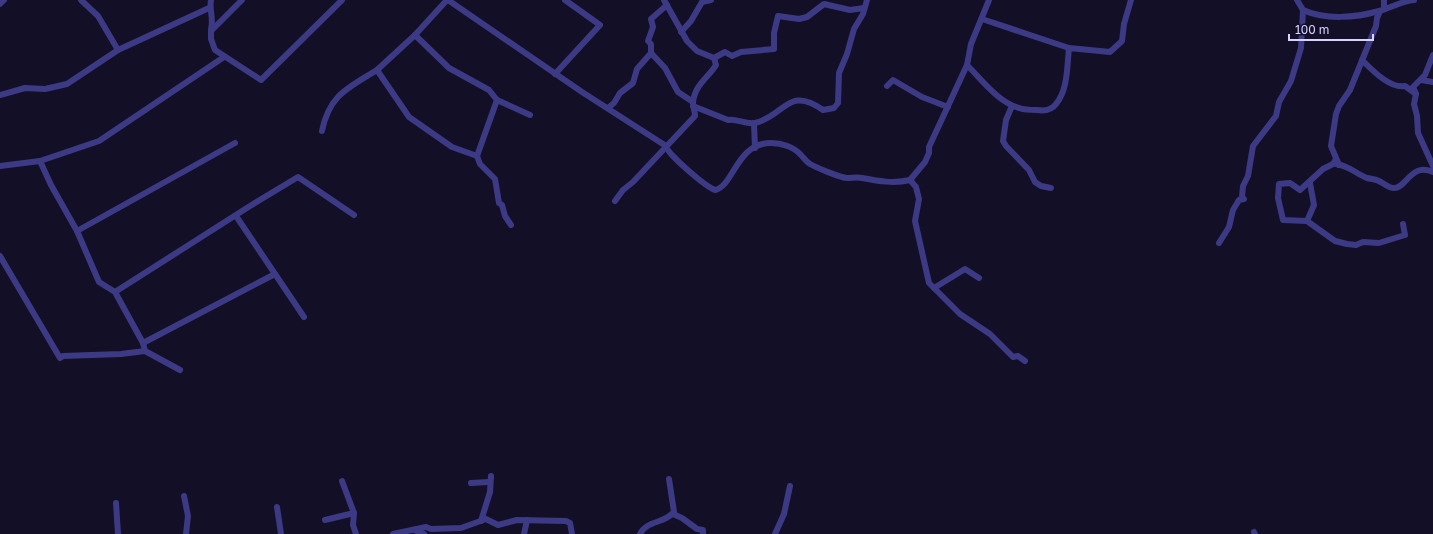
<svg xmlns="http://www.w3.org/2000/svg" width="1433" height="534" viewBox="0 0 1433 534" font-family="'Golos Text',sans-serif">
<rect width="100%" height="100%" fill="#130f26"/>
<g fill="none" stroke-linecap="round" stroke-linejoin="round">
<!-- street -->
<g stroke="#3d3a85" stroke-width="6">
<path d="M81,0L98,16L118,50"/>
<path d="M211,0C209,10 214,19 211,29"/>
<path d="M242,0L211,31V39L215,50L261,80L342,0"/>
<path d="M447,0L415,35L377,70L409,117L452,147L477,156L497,100"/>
<path d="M448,0L582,92L666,146C666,153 706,187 715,190C734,186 736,143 771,143C782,143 794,147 801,155C804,158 806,162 810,164C815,167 841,178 847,178C852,178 857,177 862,178C878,181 894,184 910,180L925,162L929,153V147L967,65L971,44L989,0"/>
<path d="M1384,0V9"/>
<path d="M0,4L4,0"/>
<path d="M1303,10C1325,20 1355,18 1379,11C1390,8 1402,1 1414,0"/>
<path d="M982,19L1069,48"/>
<path d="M681,32L691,21L702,2L711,0"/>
<path d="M415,35L449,68L489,90L497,100L530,115"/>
<path d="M651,53L665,68L678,92L693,102"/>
<path d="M1433,55L1425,75L1413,87L1416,94L1414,104L1417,116L1418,133L1433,166"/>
<path d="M714,58L725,52L732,56L741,52L774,49V33L778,16L799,19L807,17L824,4L850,10L864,8"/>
<path d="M1362,60C1372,70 1390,89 1405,86L1416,94"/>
<path d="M967,65C982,80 998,102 1019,108C1024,110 1031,110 1037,110C1044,111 1051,111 1056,104C1068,90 1067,66 1069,48L1110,52L1122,41L1124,24L1131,0"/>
<path d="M555,74L600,25L565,0"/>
<path d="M1421,80L1433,82"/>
<path d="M887,86L893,80L922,97L948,107"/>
<path d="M0,95L25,88L45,89L67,84L118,50L209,8"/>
<path d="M693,106L728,120C736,118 746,125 755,123C785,116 788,85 823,110L834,108L838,103L839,73L847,54L854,29L863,14L867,0"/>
<path d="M1012,106L1006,120L1003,141L1006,146L1029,170L1035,182L1041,186L1051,188"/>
<path d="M608,108L614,103L620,93L633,83L637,69L651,53V44L648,41L653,27L651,19L667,5"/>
<path d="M754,123L755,148"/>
<path d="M322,131C329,95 348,88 377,70"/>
<path d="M477,156L480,164L495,179L499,203L502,205L505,216L511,225"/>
<path d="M1336,159L1333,164L1323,169L1300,190L1290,183L1279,184L1278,198L1283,220L1307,221L1335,241L1347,244L1356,245L1363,242L1379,243L1405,235L1403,224"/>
<path d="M40,161L51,185L77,231L235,143"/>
<path d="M1336,164C1350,166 1356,174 1367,178C1371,179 1375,179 1379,181C1383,183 1389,188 1393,188C1406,190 1410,162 1433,172"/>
<path d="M1339,165L1331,146L1336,114L1339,106L1350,90L1376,26L1377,18L1380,11"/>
<path d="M0,166L40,161L99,141L224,57"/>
<path d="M910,180L916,187L919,199L915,221L929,283L960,314L990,334L1013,357L1018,356L1025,361"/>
<path d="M615,201L623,190L633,182L695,116C695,111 693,108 693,103C694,85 709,77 716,65L714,58L697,51L687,41L664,0"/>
<path d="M236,216L304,317"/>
<path d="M1307,221L1314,205L1310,183"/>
<path d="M77,231L99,282L115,292L143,343L145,351L180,370"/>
<path d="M1219,243L1229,227L1233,210L1239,200L1244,199L1242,197L1243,186L1248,176L1253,146L1276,116L1279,102L1291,81L1301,48L1303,10L1297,0"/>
<path d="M0,256L60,358L63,356L121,354L145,351"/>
<path d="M934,288L965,269L979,278"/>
<path d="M115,292L250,206L298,177L354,215"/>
<path d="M143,343L275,274"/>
<path d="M342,481L354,513L353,525L356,534"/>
<path d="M471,483L489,482"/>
<path d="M184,496L188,516L186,534"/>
<path d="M116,503L118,534"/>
<path d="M277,507L281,534"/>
<path d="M673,514L682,518L697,529L703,530V534"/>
<path d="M325,520L354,513"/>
<path d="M481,521L490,492L491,476"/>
<path d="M414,530L424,534"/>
<path d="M1254,532L1255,534"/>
<path d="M393,534L426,527L431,529L461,528L486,519L498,525L517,520L566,521L570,523L572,534"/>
<path d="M524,534L527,520"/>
<path d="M640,534C647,520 664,524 674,512L669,479"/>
<path d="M775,534L784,514L790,486"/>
</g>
</g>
<!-- scale -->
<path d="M1289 34v6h84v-6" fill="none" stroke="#d9d4ff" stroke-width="2"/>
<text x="1295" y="34" font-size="12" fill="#d9d4ff" stroke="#130f26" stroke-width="3" paint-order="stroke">100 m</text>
</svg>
